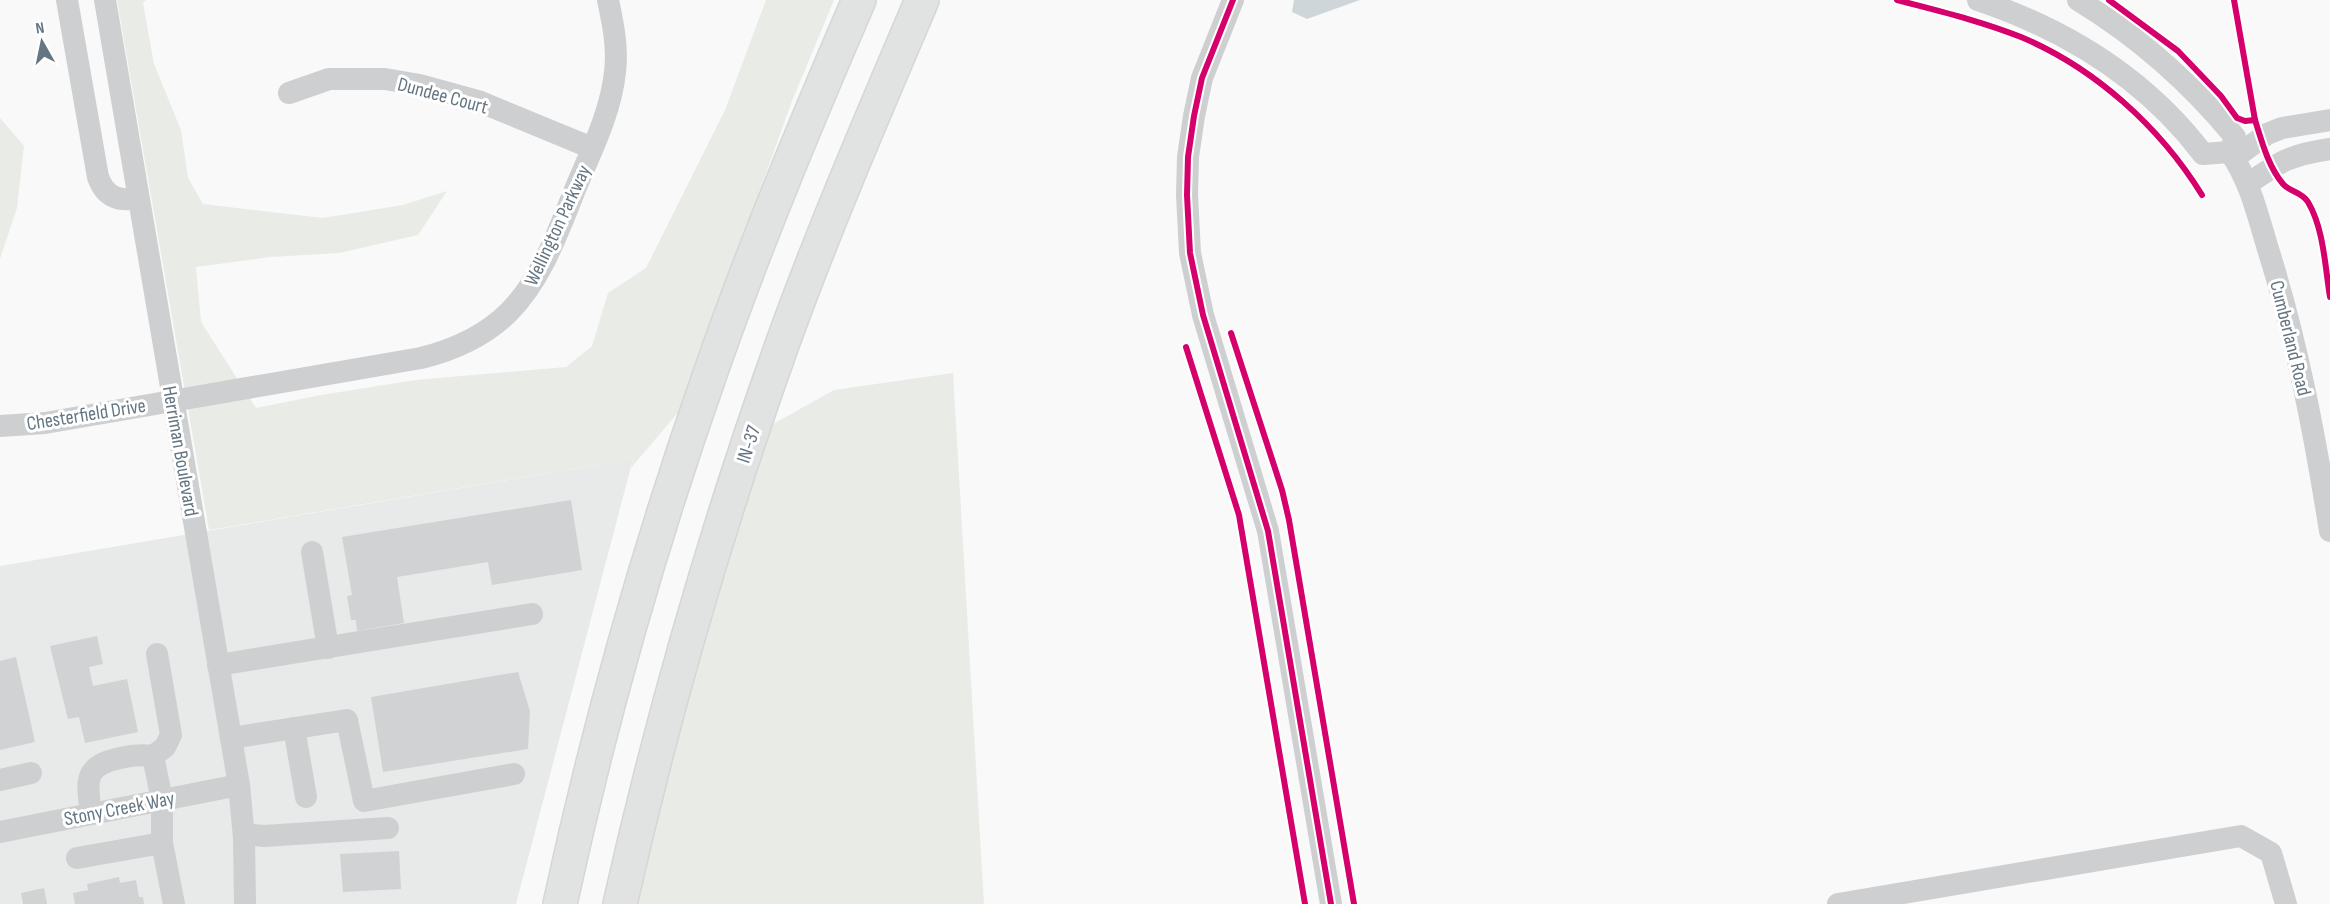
<svg xmlns="http://www.w3.org/2000/svg" width="2330" height="904" viewBox="0 0 2330 904" font-family="'Sofia Sans Condensed',sans-serif">
<rect width="100%" height="100%" fill="#f9f9f9"/>
<!-- built -->
<path fill="#e8e9e9" d="M633,459L516,904H0V566Z"/>
<!-- green -->
<g fill="#e8ebe6">
<path d="M117,0H146L143,3L154,64L181,130L188,178L203,204L323,218L403,205L447,191L418,235L339,253L270,257L196,267L201,322L256,408L321,395L416,380L566,367L592,346L608,293L646,268L725,110L766,0H834L792,101L681,409L631,468L633,459L209,530Z"/>
<path d="M0,118L24,146L17,208L0,259Z"/>
<path d="M953,373L984,904H622L750,437L834,390Z"/>
</g>
<!-- water -->
<path fill="#ced6d9" d="M1294,0H1360L1307,19L1292,12Z"/>
<!-- building -->
<g fill="#d0d2d3">
<path d="M571,500L582,570L492,585L488,562L397,577L404,623L357,631L356,620H351L347,596L352,595L342,537Z"/>
<path d="M97,636L103,664L89,667L93,686L127,679L138,732L85,743L79,717L68,719L50,646Z"/>
<path d="M16,657L35,742L0,750V661Z"/>
<path d="M518,672L530,711L528,749L383,772L371,697Z"/>
<path d="M399,851L401,889L343,892L340,854Z"/>
<path d="M119,877L120,883L136,880L139,897H143L144,904H75L73,893L88,890L87,884Z"/>
<path d="M44,888L47,904H23L21,893Z"/>
</g>
<g fill="none" stroke-linecap="round" stroke-linejoin="round">
<!-- highway casing -->
<g stroke="#d5d6d6" stroke-width="36">
<g id="highway">
<path d="M560,904C599,724 649,547 710,374C754,247 806,123 859,0"/>
<path d="M620,904C663,713 717,526 783,342C825,226 874,113 922,0"/>
</g>
</g>
<!-- minor -->
<g stroke="#cecfd0" stroke-width="22">
<path d="M67,0L98,177C105,197 119,202 138,198"/>
<path d="M105,0L239,785L244,838L245,904"/>
<path d="M1233,0L1202,78L1194,116L1188,157L1187,195L1190,253L1203,315L1268,531L1331,904"/>
<path d="M1978,0C2067,30 2146,79 2203,154L2230,152"/>
<path d="M2078,0C2139,37 2190,82 2235,137L2230,152"/>
<path d="M289,93L329,79H385L420,85L478,101L592,148"/>
<path d="M2230,152C2251,184 2257,213 2268,249C2297,341 2315,436 2330,531"/>
<path d="M2234,158L2267,134L2282,128L2330,120"/>
<path d="M2249,183C2281,161 2290,155 2330,149"/>
<path d="M0,426L45,423L421,358C453,350 486,335 509,312C544,277 560,225 579,180C594,145 611,110 615,72C618,47 613,24 608,0"/>
<path d="M312,552L328,648"/>
<path d="M157,654L171,735L165,747L153,756L162,800V843L174,904"/>
<path d="M218,665L532,614"/>
<path d="M294,728L306,797"/>
<path d="M231,738L347,720L364,801L514,774"/>
<path d="M0,780L31,773"/>
<path d="M91,814C88,786 81,767 116,759C129,756 139,754 153,756"/>
<path d="M0,832L239,785"/>
<path d="M244,834L264,836L388,828"/>
<path d="M77,858L162,843"/>
<path d="M1838,904L2241,836L2271,853L2286,904"/>
</g>
<!-- highway -->
<use href="#highway" stroke="#e1e2e2" stroke-width="33"/>
<!-- cycleway casing -->
<g stroke="#fff" stroke-width="10">
<g id="cycleway">
<path d="M1233,0L1202,78L1194,116L1188,157L1187,195L1190,253L1203,315L1268,531L1331,904"/>
<path d="M1897,0C1939,11 1981,21 2021,37C2095,68 2160,127 2202,195"/>
<path d="M2109,0L2178,51L2221,96L2237,118L2245,121L2255,120"/>
<path d="M2234,0L2255,120C2262,142 2268,166 2283,184C2290,192 2302,192 2308,202C2324,229 2325,267 2330,297"/>
<path d="M1231,333L1282,490L1289,520L1354,904"/>
<path d="M1186,347L1239,515L1305,904"/>
</g>
</g>
<!-- cycleway -->
<use href="#cycleway" stroke="#d6006c" stroke-width="6"/>
</g>
<g text-anchor="middle" stroke-width="6" stroke-linejoin="round" paint-order="stroke">
<!-- street labels -->
<g font-size="20" fill="#657683" stroke="#fff">
<text transform="translate(443 95) rotate(15)" y="7">Dundee Court</text>
<text transform="translate(557 225) rotate(-65)" y="7">Wellington Parkway</text>
<text transform="translate(2291 338) rotate(76)" y="7">Cumberland Road</text>
<text transform="translate(86 414) rotate(-9)" y="7">Chesterfield Drive</text>
<text transform="translate(748 444) rotate(-72)" y="7">IN-37</text>
<text transform="translate(181 451) rotate(80)" y="7">Herriman Boulevard</text>
<text transform="translate(119 808) rotate(-11)" y="7">Stony Creek Way</text>
</g>
</g>
<!-- north arrow -->
<g transform="translate(42 42) rotate(351)" stroke="#ffffff" stroke-width="4.5" paint-order="stroke">
<path d="M0-4.5L10 22L0 15L-10 22Z" fill="#657683"/>
<text y="-9" font-size="16" font-weight="bold" text-anchor="middle" fill="#657683">N</text>
</g>
</svg>
